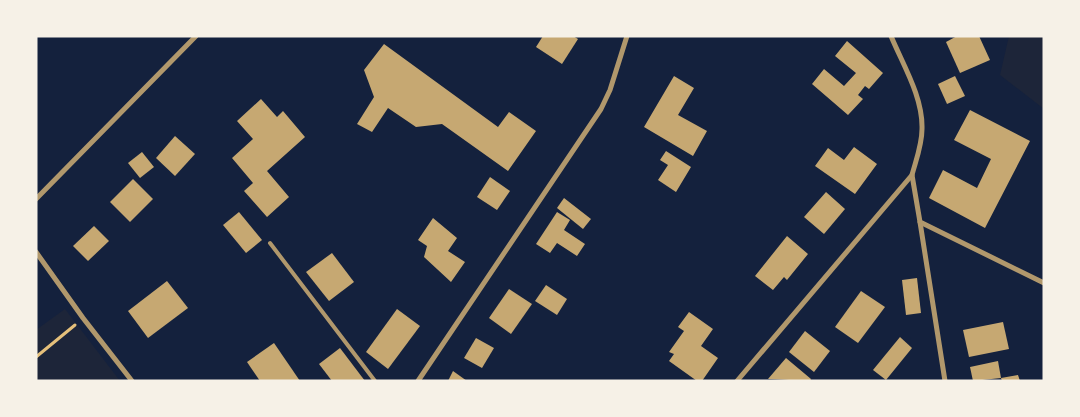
<svg xmlns="http://www.w3.org/2000/svg" width="1080" height="417" viewBox="0 0 1080 417" font-family="Barlow,sans-serif">
<rect width="100%" height="100%" fill="#14213d"/>
<!-- green -->
<g fill="#1d2539">
<path d="M1009,36H1044V109L1000,75Z"/>
<path d="M65,309L120,381H36V330Z"/>
</g>
<!-- building -->
<g fill="#c6a872">
<path d="M543,36H573L578,39L562,64L536,47Z"/>
<path d="M957,36H979L990,60L960,73L946,42Z"/>
<path d="M847,41L883,73L869,89L865,86L858,95L863,99L848,115L812,84L824,69L844,86L856,73L835,56Z"/>
<path d="M384,44L498,127L509,112L536,131L508,171L442,124L416,127L388,108L372,132L357,124L374,97L364,70Z"/>
<path d="M674,76L694,88L678,115L707,131L693,156L644,127Z"/>
<path d="M955,76L965,96L947,104L938,84Z"/>
<path d="M261,99L277,117L283,111L305,137L267,171L289,197L267,217L244,191L253,183L232,158L253,139L237,121Z"/>
<path d="M970,110L1030,141L985,228L929,198L943,170L977,188L991,159L954,140Z"/>
<path d="M175,136L195,154L175,176L156,158Z"/>
<path d="M854,147L877,164L855,194L815,166L828,148L844,160Z"/>
<path d="M666,151L691,167L676,192L658,180L668,165L660,160Z"/>
<path d="M142,152L154,167L140,178L128,163Z"/>
<path d="M490,177L510,191L497,210L477,197Z"/>
<path d="M133,179L153,199L130,222L110,202Z"/>
<path d="M826,192L845,209L824,234L804,217Z"/>
<path d="M564,198L591,219L583,229L557,208Z"/>
<path d="M239,212L262,240L246,253L223,225Z"/>
<path d="M557,212L570,220L564,230L585,244L577,256L557,243L550,253L536,244Z"/>
<path d="M433,218L457,238L448,251L465,262L451,282L424,257L427,246L418,240Z"/>
<path d="M94,226L109,241L88,261L73,246Z"/>
<path d="M787,236L808,254L787,280L784,277L773,290L755,276Z"/>
<path d="M332,253L354,282L329,301L306,272Z"/>
<path d="M917,278L921,313L906,315L902,280Z"/>
<path d="M167,281L188,308L148,338L128,311Z"/>
<path d="M546,285L567,299L557,315L535,301Z"/>
<path d="M509,289L532,304L511,334L489,318Z"/>
<path d="M861,291L885,307L858,343L835,327Z"/>
<path d="M397,309L420,326L388,369L366,352Z"/>
<path d="M689,312L713,329L701,346L718,358L702,381H697L669,361L674,354L669,352L684,331L678,327Z"/>
<path d="M1003,322L1009,349L969,357L963,330Z"/>
<path d="M805,331L830,351L814,372L789,352Z"/>
<path d="M900,337L912,348L886,380L873,370Z"/>
<path d="M476,338L494,348L482,368L464,358Z"/>
<path d="M274,343L300,381H260L247,362Z"/>
<path d="M340,348L365,381H332L319,364Z"/>
<path d="M786,358L811,379L810,381L768,379Z"/>
<path d="M998,361L1001,378L973,381L970,367Z"/>
<path d="M453,371L467,381H448Z"/>
<path d="M1018,375L1020,381H1002L1001,378Z"/>
</g>
<g fill="none" stroke-linecap="round" stroke-linejoin="round">
<!-- path -->
<path stroke="#e5c07b" stroke-width="3" d="M36,357L75,325"/>
<!-- service -->
<path stroke="#b1986c" stroke-width="4" d="M270,243L375,381"/>
<!-- minor -->
<g stroke="#b1986c" stroke-width="5">
<path d="M912,175L920,222L1044,283"/>
<path d="M36,199L196,36"/>
<path d="M920,222L945,381"/>
<path d="M36,252L83,318L132,381"/>
<path d="M418,381L601,109L610,90L627,36"/>
<path d="M737,381L912,175C916,160 922,145 922,129C923,97 903,65 891,36"/>
</g>
</g>
<!-- border -->
<rect width="1080" height="417" fill="none" stroke="#f6f1e7" stroke-width="75"/>
</svg>
